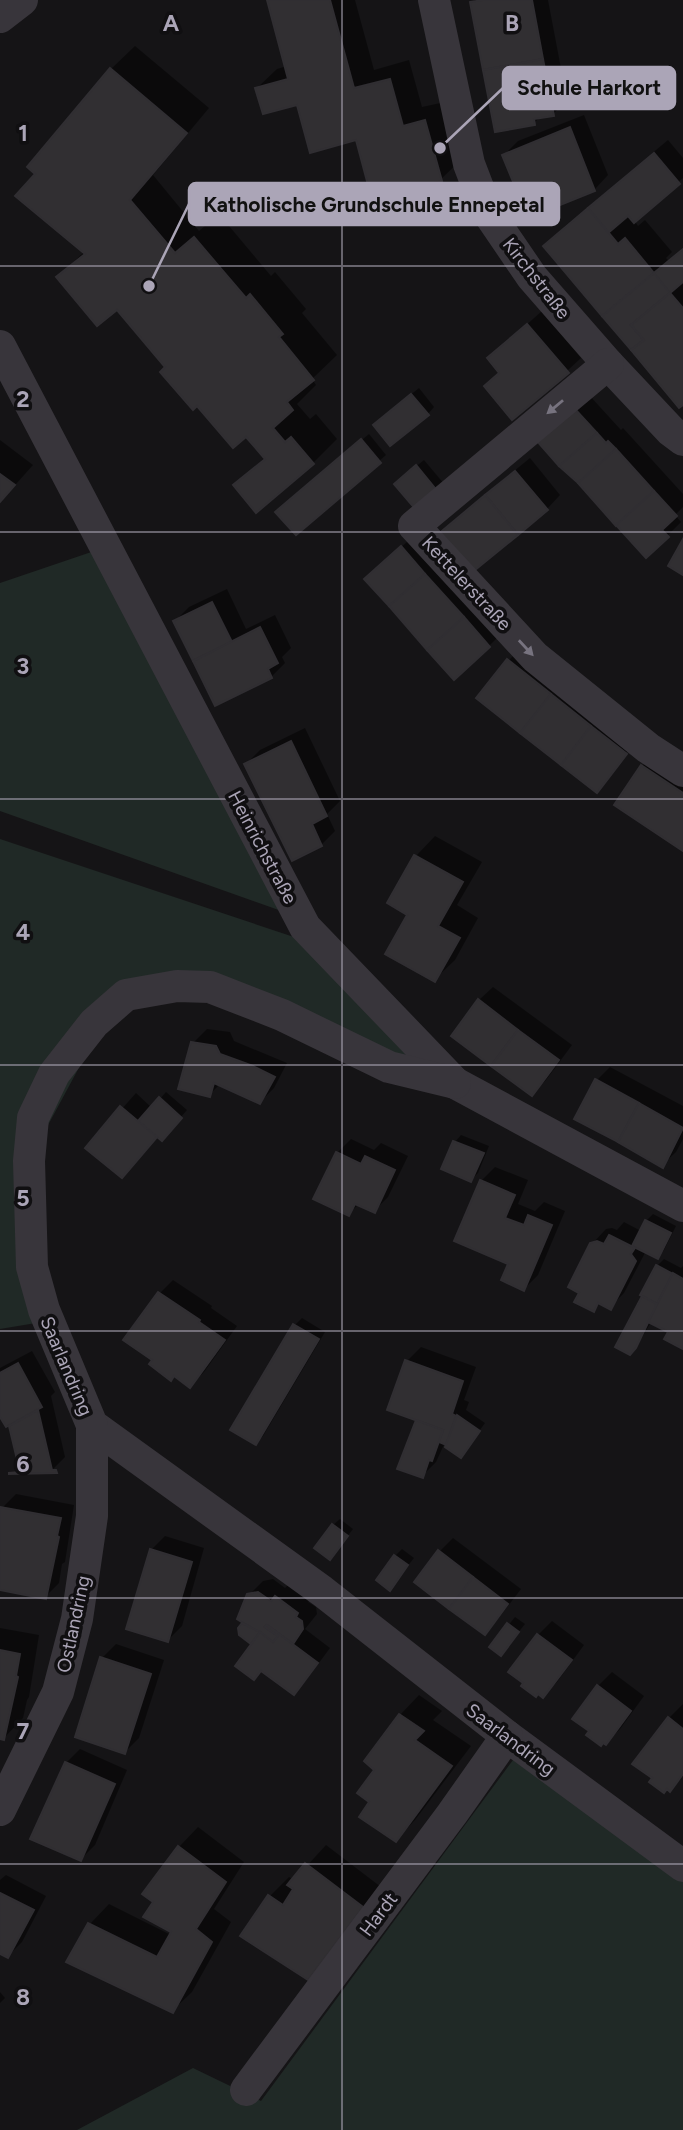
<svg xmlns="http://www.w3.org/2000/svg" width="683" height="2130" viewBox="0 0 683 2130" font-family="Figtree,sans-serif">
<rect width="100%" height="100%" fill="#151416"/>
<!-- green -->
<g fill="#202926">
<path d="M109,546L304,919L0,811V583Z"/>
<path d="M0,839L330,949L418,1043L399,1080L212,998L135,1001L89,1049L47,1127L33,1213L48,1321L0,1329Z"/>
<path d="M513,1760L683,1882V2130H77L193,2068L261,2101Z"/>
</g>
<!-- shadow -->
<g fill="#0007">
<path d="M269,0H355L374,70L409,60L422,107L445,102L461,160L441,179L357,138L298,103L257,88L277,69L287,66Z"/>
<path d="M475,0H548L567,100L553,114L541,116L534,123L472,3Z"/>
<path d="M135,46L209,108L153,175L199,231L219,214L271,276L275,272L306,309L302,313L337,355L312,379L316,385L297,404L310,419L316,414L337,439L313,463L236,486L265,457L246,434L167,367L117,307L58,277L84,252L37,173L111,69Z"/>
<path d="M584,115L608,175L595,189L529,216L504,155L518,141Z"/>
<path d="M668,140L683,158V178L634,220L638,226L645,220L672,252L666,258L669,261L683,250V403L545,246L565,226Z"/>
<path d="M542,311L581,358L567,371L501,372L489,358Z"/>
<path d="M419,388L434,407L428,414L382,418Z"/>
<path d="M589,395L621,430L623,428L683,494V507L675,515L681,522L667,536L539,441Z"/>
<path d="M369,434L386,455L296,533L285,505Z"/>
<path d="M0,440L33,465L0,502Z"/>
<path d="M530,458L560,495L547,509L440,535L453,521Z"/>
<path d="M424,460L445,485L438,492L403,477Z"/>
<path d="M416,534L503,632L489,646L381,565Z"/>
<path d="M227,589L246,629L275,615L291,648L282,657L285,663L271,677L175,621L189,607Z"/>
<path d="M522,647L631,747L606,778H609L596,790L508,661Z"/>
<path d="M305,728L340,801L327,814L335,831L321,845L246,764L260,750Z"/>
<path d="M656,752L683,770V849L642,766Z"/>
<path d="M435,836L482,862L457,905L478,918L455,960L435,979L410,914L389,903L416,856Z"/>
<path d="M493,987L572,1045L546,1080L532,1094L479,1000Z"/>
<path d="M207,1029L230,1032L234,1041L287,1063L274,1088L260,1102L220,1084L209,1095L193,1043Z"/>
<path d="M610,1067L683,1106V1139L676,1152L662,1165L596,1081Z"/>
<path d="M166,1092L187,1110L168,1132L158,1136L135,1162L88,1147L136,1093L152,1108Z"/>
<path d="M461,1135L489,1146L478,1173L471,1180L455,1142Z"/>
<path d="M351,1139L374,1150L381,1143L408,1156L388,1197L374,1211L359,1204L348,1214L337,1153Z"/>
<path d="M495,1167L528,1180L518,1204L535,1211L544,1202L565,1211L538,1275L524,1289L510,1263L481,1181Z"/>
<path d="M653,1214L676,1226L664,1250L658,1257L646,1251L624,1293L610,1307L601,1302L593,1310L581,1292L592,1244L606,1229L612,1228L617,1230L624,1222L641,1231L646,1221Z"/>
<path d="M664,1259L681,1268L683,1266V1347L670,1332L651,1322L637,1346L657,1266Z"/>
<path d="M173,1280L212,1306L211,1308L237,1326L204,1372L190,1386L159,1294Z"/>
<path d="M302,1318L325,1332L263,1436L256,1443L233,1429L295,1325Z"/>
<path d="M421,1347L476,1367L464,1400L469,1402L466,1410L485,1423L461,1456L447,1438L436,1462L422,1476L418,1419L407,1361Z"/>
<path d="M32,1351L55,1392L51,1396L65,1457L51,1471L21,1472L10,1423L0,1413V1368Z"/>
<path d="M16,1494L74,1505L65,1562L62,1564L59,1583L45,1597L0,1589V1518L2,1508Z"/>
<path d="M340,1519L353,1529L336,1551L333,1525Z"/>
<path d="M165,1536L204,1548L182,1626L168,1640L151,1550Z"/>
<path d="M453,1538L521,1589L498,1619L484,1633L439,1552Z"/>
<path d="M402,1549L414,1558L390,1588L395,1556Z"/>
<path d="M273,1579L285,1588L290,1583L311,1599L308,1602L316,1607L317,1614L305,1629L330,1648L307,1679L294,1693L258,1638L240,1629L246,1622L249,1595L263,1581Z"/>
<path d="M515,1617L525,1624L501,1654L491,1647Z"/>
<path d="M552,1621L584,1645L557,1682L543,1696L538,1635Z"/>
<path d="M0,1628L39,1635L29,1697L27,1700L23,1718L4,1738L0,1737Z"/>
<path d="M116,1644L164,1660L139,1738L125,1752L102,1658Z"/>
<path d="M612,1672L644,1696L620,1729L606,1743L598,1686Z"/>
<path d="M419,1695L442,1711L433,1720L471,1746L415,1820L396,1840L377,1770L400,1715Z"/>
<path d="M683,1704V1776L670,1790L669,1718Z"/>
<path d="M80,1749L127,1770L95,1845L81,1859L66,1763Z"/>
<path d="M198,1827L244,1862L214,1909L231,1922L192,1992L172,2011L90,1924L109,1904L171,1935L173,1931L156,1901L179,1847Z"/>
<path d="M326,1845L381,1887L327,1958L308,1977L242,1935L270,1896L289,1877L294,1880Z"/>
<path d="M6,1875L46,1896L22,1942L8,1956L0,1953V1880Z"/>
<path d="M0,1992L5,1998L0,2003Z"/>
</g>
<!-- building -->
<g fill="#312f32" stroke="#302e32" stroke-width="2">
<path d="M267,0H330L354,88L390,79L403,126L425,120L442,181L372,200L356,140L310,153L297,105L263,114L255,88L288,79Z"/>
<path d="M483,0H532L543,59L483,70L470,2Z"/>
<path d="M543,59L554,116L534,119L535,125L495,132L483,70Z"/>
<path d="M110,68L187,133L130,200L175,253L194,237L246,298L250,294L283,334L279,337L314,380L287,402L293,410L273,428L285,442L291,437L314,464L256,513L233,485L265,459L246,437L233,448L197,406L193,410L160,372L165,367L117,310L97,326L56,277L85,254L15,196L35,174L27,167Z"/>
<path d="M570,127L595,191L528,218L502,155Z"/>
<path d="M654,153L680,184L634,223L628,216L608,233L588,208Z"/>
<path d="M588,208L618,244L625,238L654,273L602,316L543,246Z"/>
<path d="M683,249V282L670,293L654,273Z"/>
<path d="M654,273L670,293L631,325L644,340L631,350L602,316Z"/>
<path d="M670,293L683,308V405L679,408L631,350L644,340L631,325Z"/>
<path d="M527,324L569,373L512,420L484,386L499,373L487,358Z"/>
<path d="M411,394L429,415L390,446L373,425Z"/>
<path d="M574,408L597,433L559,466L537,441Z"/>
<path d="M597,433L606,443L608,441L616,449L578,483L559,466Z"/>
<path d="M361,439L381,463L296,535L275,512Z"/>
<path d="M616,449L654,491L616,526L578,483Z"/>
<path d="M416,465L439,493L417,511L394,484Z"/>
<path d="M515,471L548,510L518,535L485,495Z"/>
<path d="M0,474L15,485L0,502Z"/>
<path d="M654,491L677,516L662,530L669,537L646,558L616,525Z"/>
<path d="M485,495L518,535L470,574L437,535Z"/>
<path d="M683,539V575L668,566Z"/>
<path d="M401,546L425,574L389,606L364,579Z"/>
<path d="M425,574L464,617L427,650L389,606Z"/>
<path d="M212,602L232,642L193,661L173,621Z"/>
<path d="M464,617L490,647L454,680L427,650Z"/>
<path d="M260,627L278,663L268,669L272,678L215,706L193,661Z"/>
<path d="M507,659L551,694L520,733L476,698Z"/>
<path d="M551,694L591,726L561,765L520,733Z"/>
<path d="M591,726L627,754L597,793L561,765Z"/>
<path d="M291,741L327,816L312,824L322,846L292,861L244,764Z"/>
<path d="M641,765L683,793V851L614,805Z"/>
<path d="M414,855L463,882L438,926L460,938L435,982L385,954L407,915L387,903Z"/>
<path d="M478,999L518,1030L491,1066L451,1036Z"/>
<path d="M518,1030L559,1060L532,1096L491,1066Z"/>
<path d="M191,1042L216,1046L220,1054L253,1066L275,1077L260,1104L214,1083L210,1097L178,1089Z"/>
<path d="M595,1079L639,1103L618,1142L574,1119Z"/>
<path d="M159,1097L182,1118L162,1141L138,1121Z"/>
<path d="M639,1103L683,1128L663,1168L618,1142Z"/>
<path d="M120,1106L157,1137L122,1178L85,1148Z"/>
<path d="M453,1141L484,1153L471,1182L441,1169Z"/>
<path d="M336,1152L361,1164L365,1156L395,1170L375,1213L355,1204L349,1216L313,1199Z"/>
<path d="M480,1180L515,1195L505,1218L524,1225L528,1215L552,1225L524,1291L501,1280L508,1264L454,1241Z"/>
<path d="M645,1220L671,1233L658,1259L632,1246Z"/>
<path d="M609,1235L635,1248L631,1254L636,1261L611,1310L598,1303L594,1312L574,1302L579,1293L568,1287L590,1243L597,1241L604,1244Z"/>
<path d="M656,1265L673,1274L657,1304L640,1295Z"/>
<path d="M673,1273L683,1279V1349L664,1339L668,1332L648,1322Z"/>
<path d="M158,1292L200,1320L199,1322L225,1340L190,1388L174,1376L171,1381L149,1364L152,1360L123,1340Z"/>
<path d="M642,1296L657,1304L636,1348L630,1355L615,1347Z"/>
<path d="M293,1324L319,1339L256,1445L230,1430Z"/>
<path d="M405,1360L463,1381L452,1414L456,1416L446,1445L439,1442L443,1430L387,1410Z"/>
<path d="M18,1363L42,1407L6,1427L0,1417V1373Z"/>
<path d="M38,1410L52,1470H56L57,1473L9,1474V1473L20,1472L9,1426Z"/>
<path d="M457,1415L480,1431L461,1458L445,1447Z"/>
<path d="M416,1420L443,1430L432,1461L429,1460L423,1478L397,1469Z"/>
<path d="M0,1507L61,1518L57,1536L59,1537L46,1599L0,1590Z"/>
<path d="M332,1524L348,1536L330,1560L314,1548Z"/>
<path d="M150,1549L192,1562L168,1642L126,1629Z"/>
<path d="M438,1550L473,1577L449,1609L414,1582Z"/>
<path d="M394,1555L408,1565L390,1591L376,1580Z"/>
<path d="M473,1577L508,1604L485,1635L449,1609Z"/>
<path d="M258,1592L271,1601L275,1596L298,1613L296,1617L302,1621L303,1629L293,1644L267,1625L265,1627L278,1636L273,1642L237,1619L247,1594Z"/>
<path d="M242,1623L260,1632L251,1644L239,1635L238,1628Z"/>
<path d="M507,1623L519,1632L501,1656L489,1647Z"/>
<path d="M267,1625L318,1663L294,1695L261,1671L254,1680L235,1666L260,1632L273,1642L278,1636L265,1627Z"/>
<path d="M537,1634L572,1660L543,1698L538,1694L536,1697L521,1686L523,1683L508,1672Z"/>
<path d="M0,1650L20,1654L16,1676L18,1677L4,1740L0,1739Z"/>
<path d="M100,1657L151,1674L125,1754L75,1737Z"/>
<path d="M597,1685L631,1711L606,1745L603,1743L601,1746L586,1735L589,1731L572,1719Z"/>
<path d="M399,1714L424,1731L415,1740L452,1766L396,1842L359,1817L369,1802L357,1793L374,1770L364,1761Z"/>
<path d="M668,1717L683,1729V1774L670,1792L667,1789L664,1793L649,1782L652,1778L632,1764Z"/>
<path d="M65,1762L115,1784L81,1861L30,1839Z"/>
<path d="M178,1846L226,1882L196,1929L212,1942L173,2013L66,1962L88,1923L157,1957L171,1932L143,1917L153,1902L142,1894Z"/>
<path d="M305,1863L363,1907L308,1980L240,1936L268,1895L283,1905L293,1889L287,1885Z"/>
<path d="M0,1893L34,1910L8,1958L0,1954Z"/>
</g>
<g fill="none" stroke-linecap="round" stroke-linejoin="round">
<!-- street -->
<g stroke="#38353b" stroke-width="32">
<path d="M434,0L469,164L487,211L532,277L608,364L671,431L683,440"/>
<path d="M0,17L22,0"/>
<path d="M0,346L305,927L455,1083L683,1206"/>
<path d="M608,364L414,526L535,657L648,748L683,771"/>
<path d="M455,1083L389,1067L282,1015L210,987L177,986L126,995L94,1023L54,1074L33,1118L29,1161L32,1267L44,1310L92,1425L322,1591L507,1736L683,1866"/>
<path d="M0,1810L58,1692L77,1619L92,1516V1425"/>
<path d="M246,2090L452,1814L507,1736"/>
</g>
</g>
<!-- one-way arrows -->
<defs><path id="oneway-solid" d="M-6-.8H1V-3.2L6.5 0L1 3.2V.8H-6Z" transform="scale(1.75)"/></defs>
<g fill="#77737f">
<use href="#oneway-solid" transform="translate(555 407) rotate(140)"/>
<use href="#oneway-solid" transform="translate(526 648) rotate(47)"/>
</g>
<!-- grid -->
<path fill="none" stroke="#aba5b7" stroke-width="2" stroke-opacity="0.55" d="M342,0V2130M0,266H683M0,532H683M0,799H683M0,1065H683M0,1331H683M0,1598H683M0,1864H683"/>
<g text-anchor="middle" stroke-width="7" stroke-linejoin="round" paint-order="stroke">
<!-- street labels -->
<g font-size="19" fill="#aba5b7" stroke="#100f11">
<text transform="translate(537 278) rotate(52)" y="7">Kirchstraße</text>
<text transform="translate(467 583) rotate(47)" y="7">Kettelerstraße</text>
<text transform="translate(263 847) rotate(62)" y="7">Heinrichstraße</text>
<text transform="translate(67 1366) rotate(67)" y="7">Saarlandring</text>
<text transform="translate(73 1624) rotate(-78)" y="7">Ostlandring</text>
<text transform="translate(511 1739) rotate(37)" y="7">Saarlandring</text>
<text transform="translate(378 1914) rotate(-53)" y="7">Hardt</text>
</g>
</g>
<g font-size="23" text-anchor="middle" font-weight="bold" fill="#aba5b7" stroke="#100f11" stroke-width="7" stroke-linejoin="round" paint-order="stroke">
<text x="171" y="31">A</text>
<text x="512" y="31">B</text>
<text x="23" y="141">1</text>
<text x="23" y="407">2</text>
<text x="23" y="674">3</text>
<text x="23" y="940">4</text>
<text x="23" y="1206">5</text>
<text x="23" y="1472">6</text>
<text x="23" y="1739">7</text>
<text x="23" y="2005">8</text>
</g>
<!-- callouts -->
<path fill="none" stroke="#aba5b7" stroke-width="2.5" d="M440 148L503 88M149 286L189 204"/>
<g fill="#aba5b7" stroke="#100f11" stroke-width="2.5">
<circle cx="440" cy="148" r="7"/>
<circle cx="149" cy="286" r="7"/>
</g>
<g fill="#aba5b7" stroke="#aba5b7" stroke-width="2.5">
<rect x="503" y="67" width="172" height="42" rx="7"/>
<rect x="189" y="183" width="370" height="42" rx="7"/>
</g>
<g font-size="21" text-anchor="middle" font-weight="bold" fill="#111">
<text x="589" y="95">Schule Harkort</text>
<text x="374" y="212">Katholische Grundschule Ennepetal</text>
</g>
</svg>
